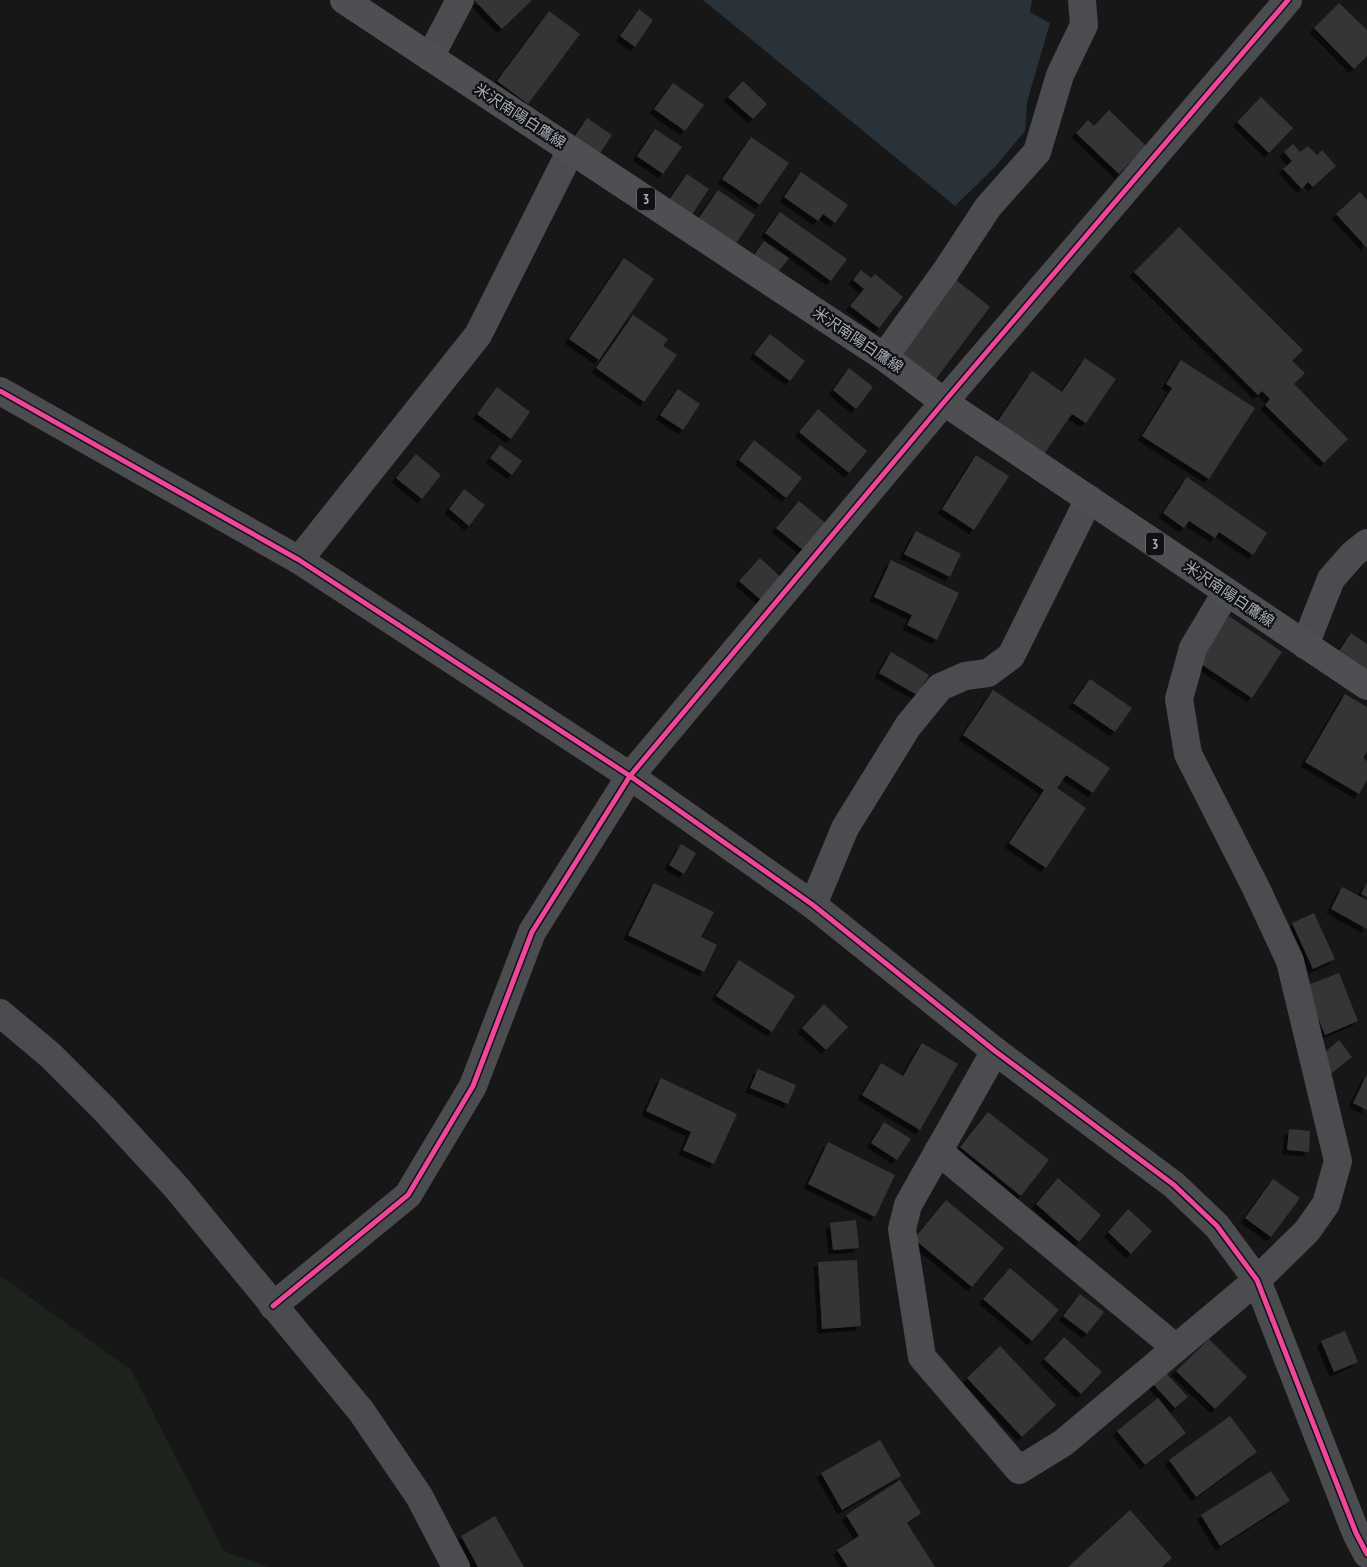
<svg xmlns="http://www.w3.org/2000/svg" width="1367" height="1567" viewBox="0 0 1367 1567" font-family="'PT Sans Narrow','Noto Sans JP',sans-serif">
<defs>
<filter id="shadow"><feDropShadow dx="-4.5" dy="4.5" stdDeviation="0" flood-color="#0009"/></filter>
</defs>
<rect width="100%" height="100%" fill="#171717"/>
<!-- green -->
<path fill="#1d241e" d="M0,1276L131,1370L224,1551L268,1567H0Z"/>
<!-- water -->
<path fill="#2a3239" d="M703,0H1032L1030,12L1050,23L1027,102L1025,131L994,168L955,206Z"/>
<!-- building -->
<g fill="#353536" filter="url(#shadow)">
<path d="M474,0H532L502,29Z"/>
<path d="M1339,3L1367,30V56L1354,69L1314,28Z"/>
<path d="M639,9L653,20L635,47L620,36Z"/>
<path d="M549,11L580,34L528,104L497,81Z"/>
<path d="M743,81L767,104L753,119L728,97Z"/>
<path d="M673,83L704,105L685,131L654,109Z"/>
<path d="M1261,97L1293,128L1269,153L1237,122Z"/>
<path d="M1109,110L1146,146L1119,174L1076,133L1088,120L1094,126Z"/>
<path d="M587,118L612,135L599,155L574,137Z"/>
<path d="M655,129L682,147L663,174L637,156Z"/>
<path d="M751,137L789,163L760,205L722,179Z"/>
<path d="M1293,144L1300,152L1308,146L1317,155L1322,150L1336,166L1313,187L1308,182L1302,189L1283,169L1292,161L1284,152Z"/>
<path d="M801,172L848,205L835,223L823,214L818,221L784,197Z"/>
<path d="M687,174L709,189L691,216L669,200Z"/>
<path d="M718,190L755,215L733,248L696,222Z"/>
<path d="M1360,192L1367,200V248L1336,214Z"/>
<path d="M780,212L847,259L831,281L765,233Z"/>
<path d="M1179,227L1303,350L1292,361L1305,373L1294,384L1348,439L1324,463L1265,405L1270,399L1262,391L1258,395L1134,272Z"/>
<path d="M764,241L789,258L778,272L754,255Z"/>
<path d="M624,258L654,279L599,360L569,339Z"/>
<path d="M861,270L871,278L875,274L903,297L879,328L850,306L864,289L853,280Z"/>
<path d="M955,279L990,307L933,383L897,355Z"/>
<path d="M633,315L668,339L663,346L677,355L644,402L596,368Z"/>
<path d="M770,334L805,361L790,381L754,354Z"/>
<path d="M1085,358L1116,379L1086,423L1072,414L1044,454L997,422L1032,371L1062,392Z"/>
<path d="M1181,360L1255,408L1209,479L1142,436L1172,388L1166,384Z"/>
<path d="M849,368L873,387L856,409L833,390Z"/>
<path d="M497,387L530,412L511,439L477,414Z"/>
<path d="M678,389L700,404L683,430L660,415Z"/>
<path d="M818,409L867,451L849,473L799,432Z"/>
<path d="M754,440L802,478L786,498L739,460Z"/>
<path d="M500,445L522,461L512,475L490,458Z"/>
<path d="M416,454L441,475L422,499L396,478Z"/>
<path d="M976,455L1009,476L974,530L942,509Z"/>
<path d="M1187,477L1267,533L1253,555L1219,532L1215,538L1189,521L1184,528L1163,513Z"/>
<path d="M464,489L485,505L469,526L449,509Z"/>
<path d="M799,501L835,531L813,558L776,528Z"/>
<path d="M916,531L961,554L950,577L904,554Z"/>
<path d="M760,558L787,583L767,605L739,581Z"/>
<path d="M891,560L959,593L937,640L907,625L912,615L874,597Z"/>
<path d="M1229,616L1282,652L1252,698L1198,662Z"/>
<path d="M1351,633L1367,644V670L1339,651Z"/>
<path d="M891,652L929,675L917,695L879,673Z"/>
<path d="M1090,679L1132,708L1115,732L1073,703Z"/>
<path d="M993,690L1110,768L1093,793L1066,775L1057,788L1086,808L1046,868L1009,843L1044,790L963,735Z"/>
<path d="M1345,694L1367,707V751L1363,758L1367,761V780L1359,794L1305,762Z"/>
<path d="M681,844L696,853L684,874L669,865Z"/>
<path d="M654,883L714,912L701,937L717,945L704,972L628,935Z"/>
<path d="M1367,883V897L1361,894Z"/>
<path d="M1342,887L1367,900V929L1331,909Z"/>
<path d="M1314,913L1335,959L1313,969L1292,923Z"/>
<path d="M739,960L795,996L772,1032L716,996Z"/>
<path d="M1339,973L1358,1021L1325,1035L1305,986Z"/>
<path d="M824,1004L848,1027L826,1050L802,1028Z"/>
<path d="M1339,1040L1352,1057L1331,1074L1318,1058Z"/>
<path d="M922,1043L958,1064L920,1130L862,1095L881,1063L903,1076Z"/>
<path d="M758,1069L796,1085L788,1104L750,1088Z"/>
<path d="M1367,1074V1110L1353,1103Z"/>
<path d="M661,1078L737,1114L714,1164L683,1150L691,1132L646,1111Z"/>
<path d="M988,1112L1049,1160L1021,1196L960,1147Z"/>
<path d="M884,1122L911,1139L897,1160L871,1143Z"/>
<path d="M1289,1129L1310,1131L1309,1152L1287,1150Z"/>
<path d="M828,1142L895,1175L875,1217L808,1184Z"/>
<path d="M1058,1178L1101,1215L1079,1242L1036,1204Z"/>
<path d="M1273,1179L1300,1198L1271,1237L1245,1218Z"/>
<path d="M946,1200L1004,1248L972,1287L914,1239Z"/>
<path d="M1128,1209L1152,1231L1131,1254L1108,1232Z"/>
<path d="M856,1220L859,1248L833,1250L830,1223Z"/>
<path d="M857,1260L861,1326L822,1329L818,1262Z"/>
<path d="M1010,1268L1059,1310L1032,1341L983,1299Z"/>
<path d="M1080,1294L1104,1312L1087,1334L1063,1316Z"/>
<path d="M1345,1331L1358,1362L1334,1372L1321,1341Z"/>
<path d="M1064,1337L1102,1372L1081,1394L1044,1359Z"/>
<path d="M1209,1339L1247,1377L1215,1409L1176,1371Z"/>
<path d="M1000,1346L1056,1405L1022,1437L967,1378Z"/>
<path d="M1166,1373L1188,1397L1175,1408L1153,1384Z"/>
<path d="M1158,1398L1186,1433L1145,1465L1117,1431Z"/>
<path d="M1230,1416L1257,1452L1196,1497L1169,1460Z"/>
<path d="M880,1440L901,1476L842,1510L821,1473Z"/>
<path d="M1271,1471L1290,1501L1220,1546L1201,1515Z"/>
<path d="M900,1480L921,1513L907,1523L935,1567H848L837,1550L859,1536L846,1515Z"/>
<path d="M1130,1510L1172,1558L1162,1567H1068Z"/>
<path d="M495,1516L524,1567H478L461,1536Z"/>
</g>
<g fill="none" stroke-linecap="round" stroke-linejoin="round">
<!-- minor -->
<g stroke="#4b4c50" stroke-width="28">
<path d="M430,57L460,0"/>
<path d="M884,357L946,271L988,207L1037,152L1060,75L1084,25L1082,0"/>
<path d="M0,391L299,560L630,776L813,905L995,1051L1174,1185L1217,1226L1257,1280L1356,1533L1367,1554"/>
<path d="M299,560L478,335L571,150"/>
<path d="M1305,645L1331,579L1353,554L1367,543"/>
<path d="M813,905L845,828L908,726L940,687L965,676L988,673L1011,656L1089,499"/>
<path d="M0,1013L50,1055L106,1111L176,1187L361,1411L419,1496L456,1567"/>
<path d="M995,1051L908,1205L902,1229L922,1357L1019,1470L1063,1443L1257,1280L1307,1231L1326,1204L1338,1161L1290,961L1256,888L1188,754L1179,699L1193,648L1226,593"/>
<path d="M938,1151L1176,1348"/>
<path d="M273,1306L408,1195L473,1086L532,932L630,776L944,402L1288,0"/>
</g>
<!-- major -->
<path stroke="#4d4f52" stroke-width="28" d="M344,0L884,357L944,402L1367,686"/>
<!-- cycleway casing -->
<g stroke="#111113" stroke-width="8">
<g id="cycleway">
<path d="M0,391L299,560L630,776L813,905L995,1051L1174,1185L1217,1226L1257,1280L1356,1533L1367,1554"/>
<path d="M273,1306L408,1195L473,1086L532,932L630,776L944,402L1288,0"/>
</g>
</g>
<!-- cycleway -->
<use href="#cycleway" stroke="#ed469a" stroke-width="5"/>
</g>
<g text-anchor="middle" stroke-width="4.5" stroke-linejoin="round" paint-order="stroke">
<!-- shield labels -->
<g fill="#111113" stroke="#7b7e86" stroke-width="1">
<rect x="637" y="187.5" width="18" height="23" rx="4"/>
<rect x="1146" y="532.5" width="18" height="23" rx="4"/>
</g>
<g font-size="14" font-weight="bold" fill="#a8adb8">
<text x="646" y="204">3</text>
<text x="1155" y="549">3</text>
</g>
<!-- street labels -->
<g font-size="15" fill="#a8adb8" stroke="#111113">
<text transform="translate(520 116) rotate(33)" y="5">米沢南陽白鷹線</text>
<text transform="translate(858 340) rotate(34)" y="5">米沢南陽白鷹線</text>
<text transform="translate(1229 594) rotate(34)" y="5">米沢南陽白鷹線</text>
</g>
</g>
</svg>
